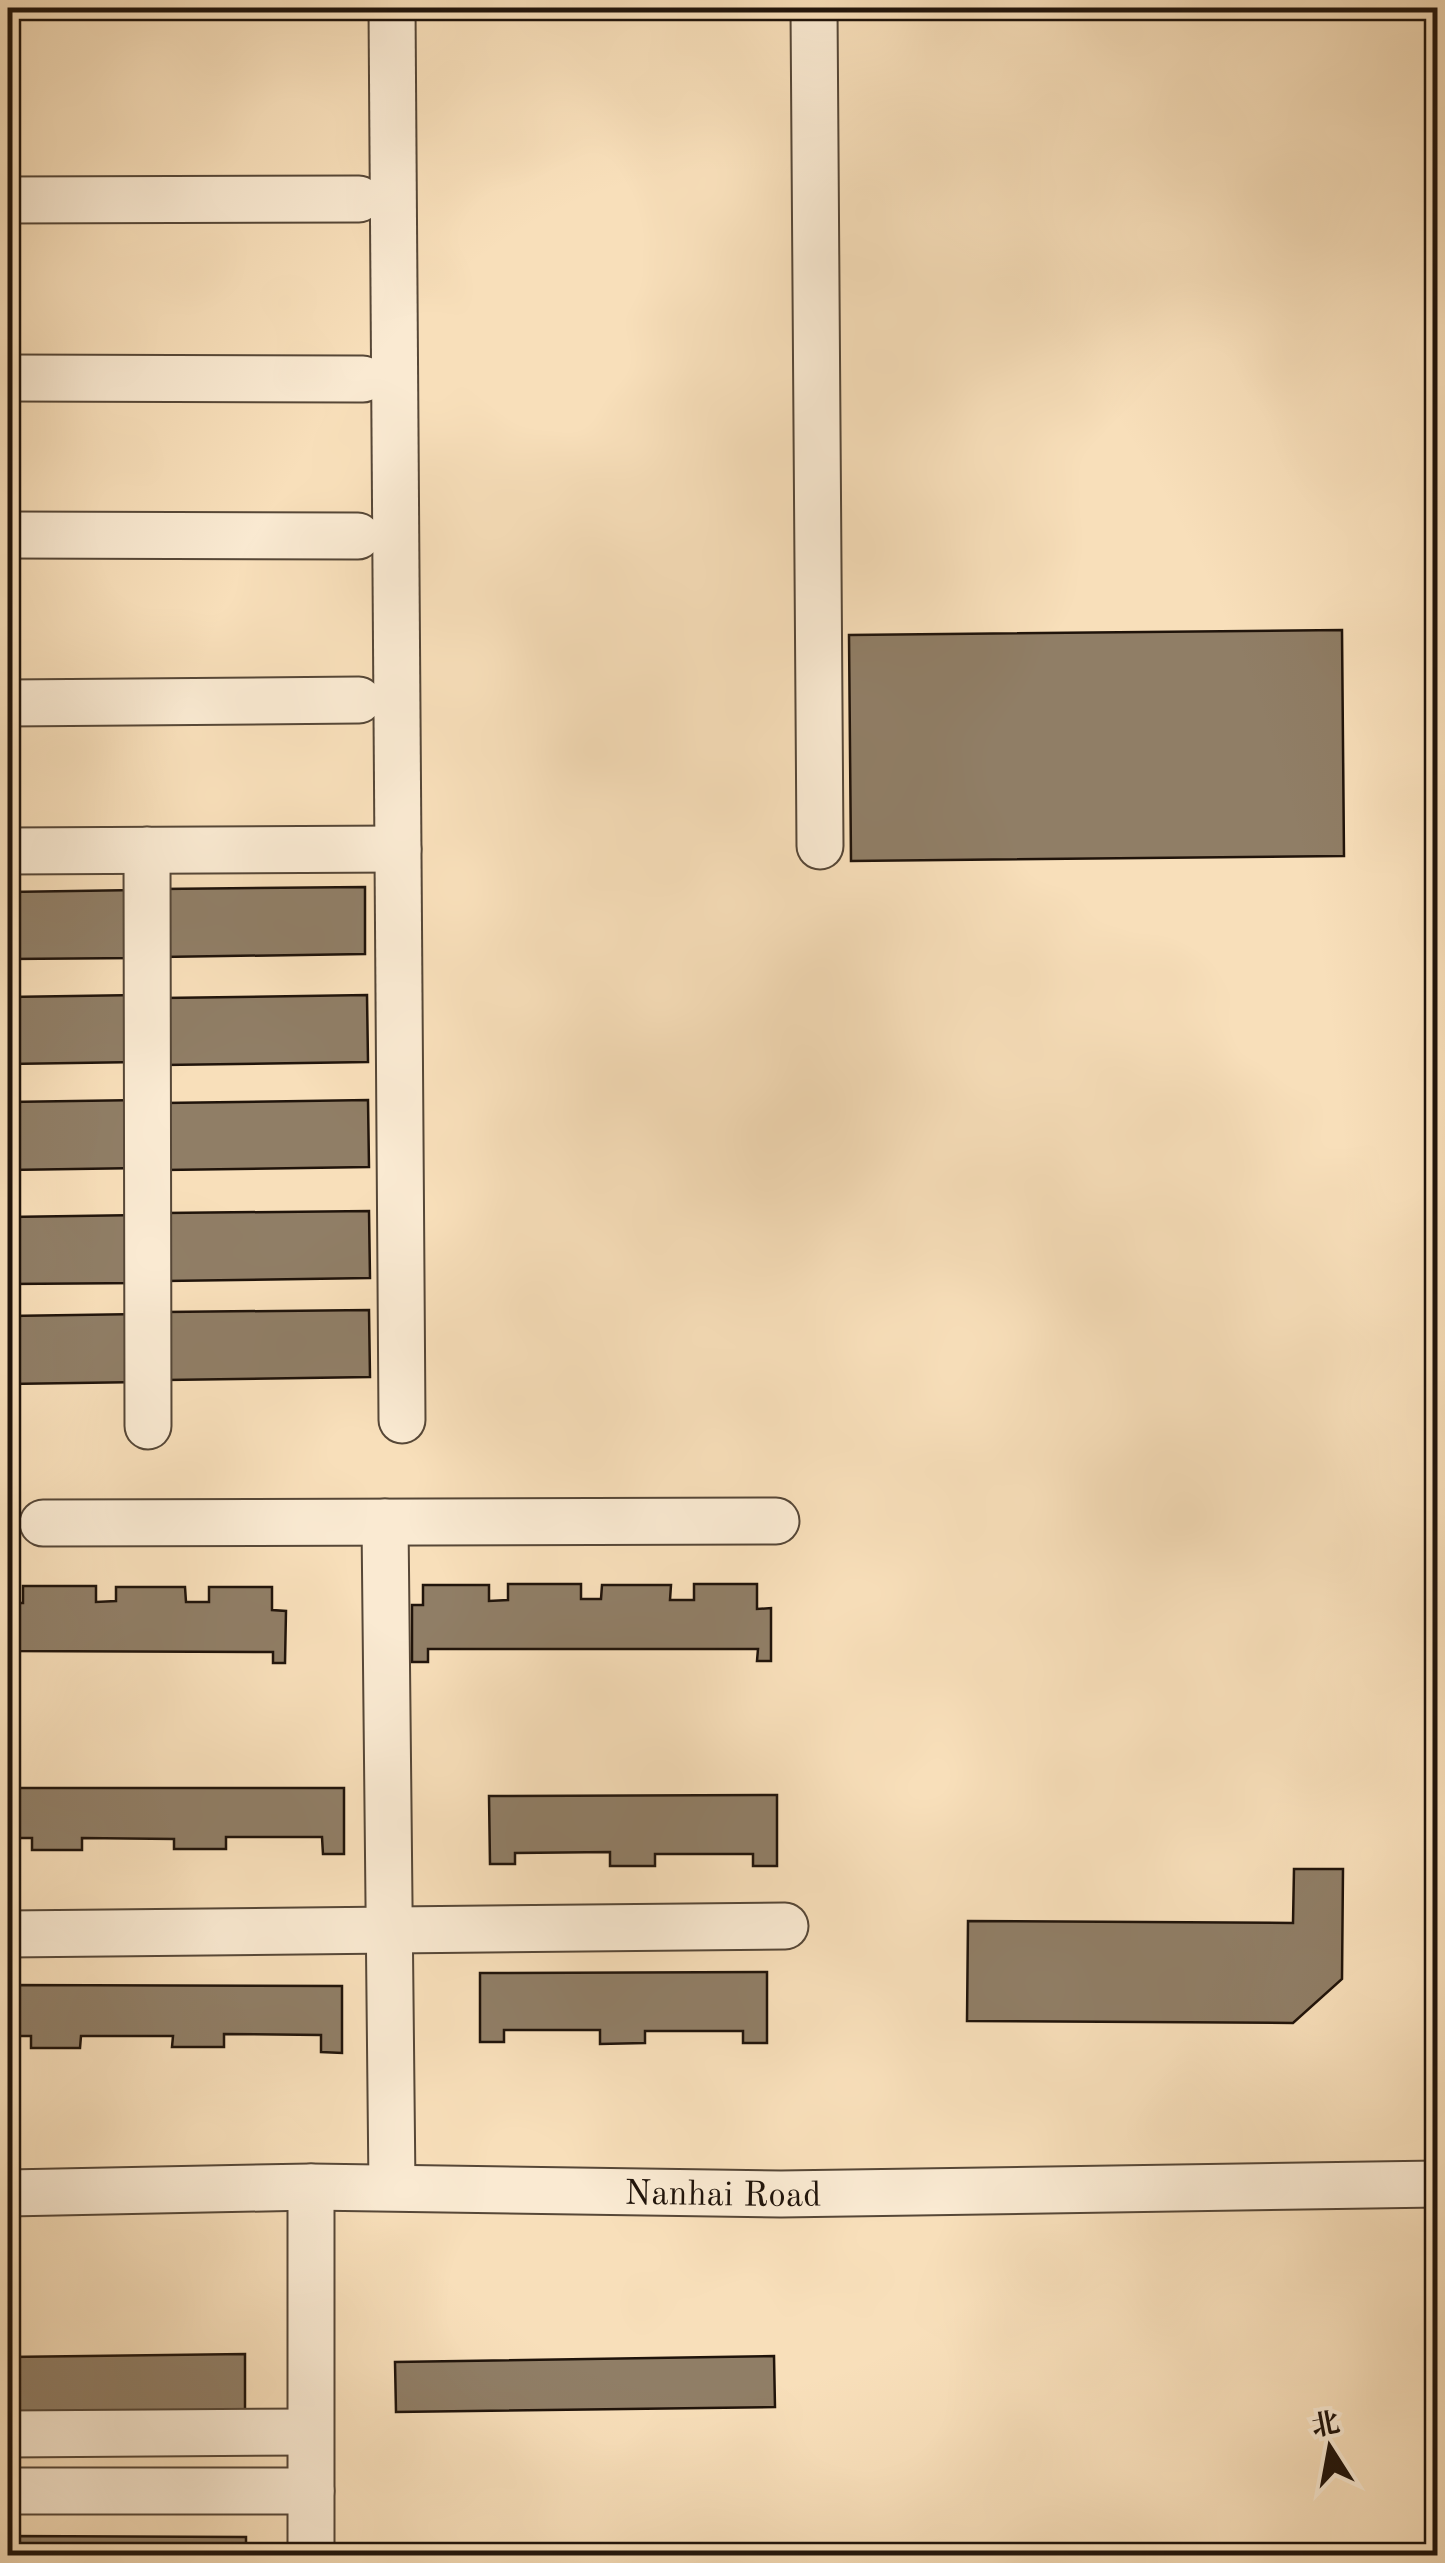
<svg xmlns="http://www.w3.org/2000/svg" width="1445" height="2563" viewBox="0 0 1445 2563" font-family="'Old Standard TT','Noto Serif SC',serif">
<rect width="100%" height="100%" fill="#f8dfba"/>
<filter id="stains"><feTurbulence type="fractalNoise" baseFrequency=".002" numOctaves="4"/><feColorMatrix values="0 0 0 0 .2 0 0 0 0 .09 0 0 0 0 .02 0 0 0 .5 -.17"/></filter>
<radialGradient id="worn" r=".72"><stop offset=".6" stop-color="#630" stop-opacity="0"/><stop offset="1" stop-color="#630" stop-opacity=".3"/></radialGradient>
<!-- building -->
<g fill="#907e66" stroke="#20140b" stroke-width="2.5">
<path d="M1342,630L1344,856L851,861L849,635Z"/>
<path d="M365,887V954L161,957L160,889Z"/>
<path d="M138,890L139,958L8,959V892Z"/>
<path d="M138,995L139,1062L8,1064V997Z"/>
<path d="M367,995L368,1062L164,1065L163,998Z"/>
<path d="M141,1100L142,1168L8,1170V1102Z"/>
<path d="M368,1100L369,1167L165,1170L164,1103Z"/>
<path d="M369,1211L370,1278L166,1281L165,1213Z"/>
<path d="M141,1215L142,1283L8,1284V1217Z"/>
<path d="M369,1310L370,1377L166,1380L165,1312Z"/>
<path d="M141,1314L142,1382L8,1384V1316Z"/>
<path d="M508,1584H581V1599H601L602,1585H671L670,1600H694V1584H757V1609L771,1608V1661H757L758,1649H428V1662H412V1605H423V1585H489V1601L508,1600Z"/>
<path d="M23,1586H96V1602L116,1601V1587H185L186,1602H209V1587H272V1610L286,1611L285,1663H273V1652L8,1651V1603H23Z"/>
<path d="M8,1788H344V1854H323L322,1837H226V1849H174V1839L82,1838V1850H32V1838H8Z"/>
<path d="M777,1795V1866H753V1854H655V1866H610V1852L515,1853V1864H490L489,1796Z"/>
<path d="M1294,1869H1343L1342,1979L1293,2023L967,2021L968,1921L1293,1923Z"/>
<path d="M767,1972V2043H743V2031H645V2043L600,2044V2030H504V2042H480V1973Z"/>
<path d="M8,1985L342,1986V2053L321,2052V2035L224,2034V2047H172L173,2036H81L80,2048H31V2036H8Z"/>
<path d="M245,2354V2417L8,2419V2357Z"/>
<path d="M774,2356L775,2407L396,2412L395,2362Z"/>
<path d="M8,2536L246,2537V2556H8Z"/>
</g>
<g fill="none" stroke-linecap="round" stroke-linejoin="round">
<!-- minor casing -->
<g stroke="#564737" stroke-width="49">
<g id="minor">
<path d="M392,8L402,1420"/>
<path d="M814,8L820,846"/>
<path d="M8,200L359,199"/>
<path d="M8,378L363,379"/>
<path d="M8,535L358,536"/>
<path d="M8,703L359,700"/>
<path d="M147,850L148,1426"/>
<path d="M8,851L398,849"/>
<path d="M385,1522L392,2187"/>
<path d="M43,1523L776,1521"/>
<path d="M8,1934L785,1926"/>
<path id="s1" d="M8,2193L311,2187L781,2194L1438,2184"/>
<path d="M8,2434L310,2432"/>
<path d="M8,2491H311"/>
<path d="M311,2556V2187"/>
</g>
</g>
<!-- path -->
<path stroke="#20140b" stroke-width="6" stroke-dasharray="2.5 5" stroke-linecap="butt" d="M1429,8L1438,393"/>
<!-- minor -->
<use href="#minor" stroke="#faead2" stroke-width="45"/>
</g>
<g text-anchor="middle" stroke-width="8" stroke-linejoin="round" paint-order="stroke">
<!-- street labels -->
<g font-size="35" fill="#20140b" stroke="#faead2">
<text dy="12" stroke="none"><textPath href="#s1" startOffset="715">Nanhai Road</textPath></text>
</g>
</g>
<!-- margin -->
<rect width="1445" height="2563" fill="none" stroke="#f8dfba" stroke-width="40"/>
<rect x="10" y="10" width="1425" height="2543" fill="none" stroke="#20140b" stroke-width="5"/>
<rect x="20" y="20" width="1405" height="2523" fill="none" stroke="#20140b" stroke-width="2.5"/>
<!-- north arrow -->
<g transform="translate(1330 2448) rotate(349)" stroke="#faead2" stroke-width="8" paint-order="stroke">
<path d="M0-8L18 38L0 25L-18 38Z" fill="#20140b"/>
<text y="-15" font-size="28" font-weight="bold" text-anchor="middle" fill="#20140b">北</text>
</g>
<rect width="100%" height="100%" filter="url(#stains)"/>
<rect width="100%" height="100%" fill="url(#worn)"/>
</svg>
